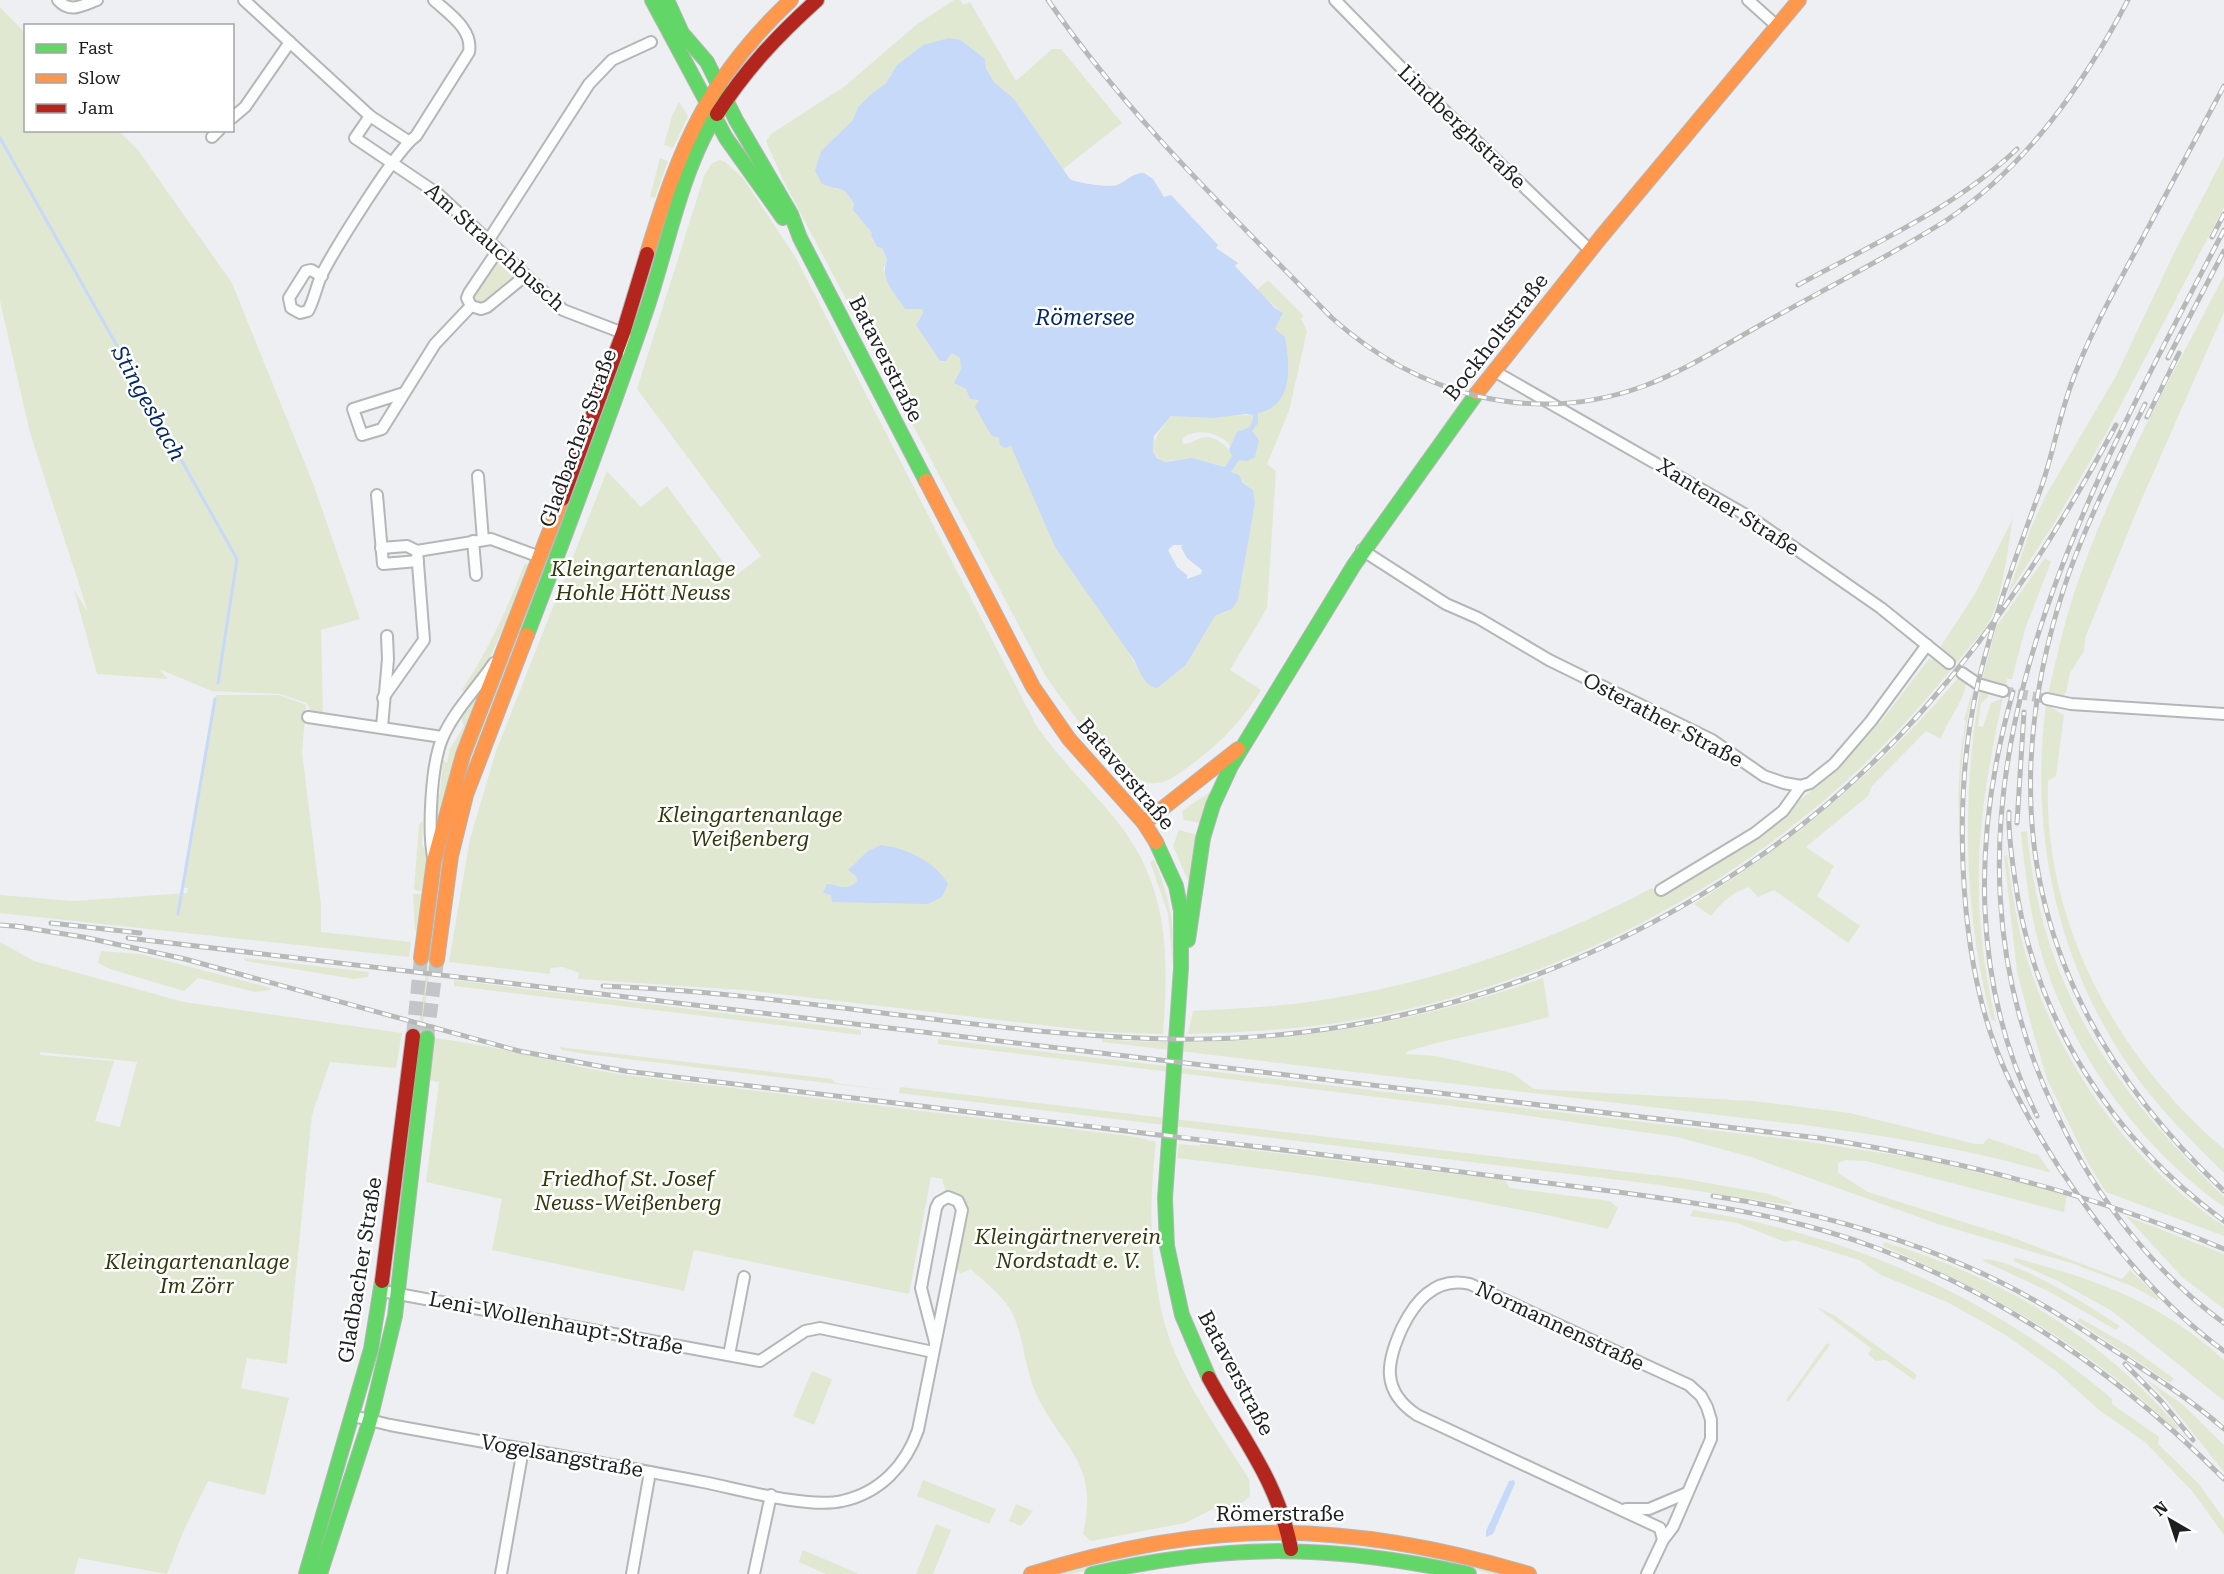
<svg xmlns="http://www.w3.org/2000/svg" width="2224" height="1574" viewBox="0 0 2224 1574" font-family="'Roboto Serif',serif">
<rect width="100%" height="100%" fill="#edeff2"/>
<!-- green -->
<g fill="#e1e8d2" fill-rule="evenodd">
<path d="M954,0H960L963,5L970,2L1016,81L1052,49H1061L1122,123L1063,169L1014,99L994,82L986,68L985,59L961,40L890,75L886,83L858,107L854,120L834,138L835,189L845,191L855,203L854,210L872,233L871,237L877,247L882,248L887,261L883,269L905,309H922L923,313L916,325L940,361L943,362L952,353L960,358L966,389L979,400L1000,438L1011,446L1143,678L1186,665L1215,616L1227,612L1238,600L1255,503L1253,490L1231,472L1258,413L1277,321L1282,317L1279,310L1257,290L1268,280L1304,316L1301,319L1307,331L1289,411L1267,464L1276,471L1267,608L1230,670L1261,690C1244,718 1223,741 1196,761C1185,769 1171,782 1157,783C1121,788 1064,702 1045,675L783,180L766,141L771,134L845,86L916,25Z"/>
<path d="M0,7L25,33L26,130L119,131L138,150L232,283L314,486L360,619L321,630L323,717L313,716L307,703L280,694L212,691L159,669L168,679L97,674L74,590L88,612L30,433L0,301Z"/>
<path d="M679,102L688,116L673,148L664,145L672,116Z"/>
<path d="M2224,156V207L2104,437L2055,522L2008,594L2031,528L2046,495L2116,376L2174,253Z"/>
<path d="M660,158L668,161L655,198L650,197Z"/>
<path d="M720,160L725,162L743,178L796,258L1036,725C1060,760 1090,788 1116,820C1169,885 1169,956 1163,1034L1102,1032L744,990L578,979L579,973L563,967L550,968V974L449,962L470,839L496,751L607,471L641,507L667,486L734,577L761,556L637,389L704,176L712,163Z"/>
<path d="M497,262L513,277L485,302H476L474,293Z"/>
<path d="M2224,275V312L2137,510L2085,638L2084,651L2070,673L2066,693L2061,697L2048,695C2057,655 2066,614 2080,576C2117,471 2174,373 2224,275Z"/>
<path d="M621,357L569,514L506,670L462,787L433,941L418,1065H414L441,852L458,786Z"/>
<path d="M1253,415L1252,427L1241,430L1230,446C1222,432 1193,427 1182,439L1183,444C1191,444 1195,440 1201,438C1214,434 1227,445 1233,456L1225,467C1211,462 1179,456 1165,462C1141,450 1160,431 1171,416Z"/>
<path d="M577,427H582L543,527L539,526Z"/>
<path d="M2013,518C2008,547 2003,594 1990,620C1985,630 1975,640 1968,649C1946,676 1924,703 1900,728C1756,882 1557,986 1349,1021C1296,1030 1242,1032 1188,1034L1193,1011C1238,1008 1284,1007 1329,999C1442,981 1551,941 1652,888L1658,894L1756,836L1833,773L1882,720L1929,659L1939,660L1947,666L1953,659L1944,653L1941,646L1975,594Z"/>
<path d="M2045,558L2051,562L2025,629L2012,679H2007L2006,687L1982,680L1996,627Z"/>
<path d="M525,563L529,565C512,608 496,649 473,689L461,691C489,650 507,609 525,563Z"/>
<path d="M1958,678L1966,682C1965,701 1947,720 1941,739L1926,731L1872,786L1868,796L1806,847L1834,866L1817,896L1860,926L1848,943L1774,890L1758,897L1749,887C1732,893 1722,902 1711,916L1694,904C1794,841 1882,768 1958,678Z"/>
<path d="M482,686L457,750L434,828L435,798L440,794L443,760L447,763L450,749L464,726L461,716Z"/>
<path d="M1973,688L1963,746L1960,789L1964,899C1959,840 1954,779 1966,721L1964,720Z"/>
<path d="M1980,691L1988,693V697L1981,703L1978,726L1983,727L1991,703L2003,698C1977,815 1968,903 1996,1022L1991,1019C1964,912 1961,801 1980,691Z"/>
<path d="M216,695H279L306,705L302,752L321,905V932L411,942L409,957L0,913V895L74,901L187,893L188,888H184Z"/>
<path d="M2046,704L2064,715L2056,776L2048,781C2043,923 2118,1059 2224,1149V1173C2192,1141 2159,1109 2133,1072C2057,965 2029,832 2046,704Z"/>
<path d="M1210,792L1213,794L1201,823L1184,820L1182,811Z"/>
<path d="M423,821L422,845L428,855L423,891L414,890L419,824Z"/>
<path d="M1179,830L1197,835L1190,885L1173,846Z"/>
<path d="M2027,831C2042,991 2113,1088 2224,1197V1207C2137,1146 2068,1048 2039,945C2029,908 2025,870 2021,832Z"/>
<path d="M2007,855C2011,884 2015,913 2022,941C2051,1053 2127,1162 2224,1226V1236L2106,1192L2088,1163L2047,1079L2032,1028L2017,972L2004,856Z"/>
<path d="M1154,860C1170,895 1175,929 1175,968L1173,967L1168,913L1150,862Z"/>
<path d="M413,894H423L418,931H415Z"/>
<path d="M0,942L34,961L184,1002L402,1033L396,1068L330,1062L312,1115L287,1364L247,1358L241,1388L289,1398L265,1495L208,1481L183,1532L167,1574L79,1558L74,1574H0ZM40,1052L137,1062L120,1127L95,1121L114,1061L40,1055Z"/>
<path d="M101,951L140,954L271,988V990L255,992L198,978L184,991L110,969L98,963Z"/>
<path d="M244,958L369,972L368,977L354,979L245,961Z"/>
<path d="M1543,978L1549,1017C1502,1030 1454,1037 1408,1051L1406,1054L1436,1056L1512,1073L1534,1089L1753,1101L1850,1113L1975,1144H1983L1988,1138L2038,1155L2051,1173C1973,1150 1893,1137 1812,1126L1102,1042V1039C1253,1051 1400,1029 1543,978Z"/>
<path d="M454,980L861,1030V1035L454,986Z"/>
<path d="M433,1038C495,1045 555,1063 617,1074L1137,1137L1156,1142C1149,1201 1149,1262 1164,1321C1178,1375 1219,1431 1249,1479L1250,1496L1234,1510L1220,1514L1213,1509L1185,1523L1091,1541L1083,1534C1099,1462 1065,1452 1037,1396C1024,1370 1024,1333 1010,1309C1001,1294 983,1281 971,1269L960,1274L955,1267L966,1208L964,1198L946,1192L942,1179L931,1177L909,1294L694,1250L684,1291L492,1250L502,1199L426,1182L439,1082L429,1080Z"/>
<path d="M938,1039L1803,1141L1922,1159L2067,1194L2064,1212L1866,1161L1846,1160L1838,1163V1173L1868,1192L2011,1237L2122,1279L2130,1270L2159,1298L2157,1300L2134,1287L2074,1264L1938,1224L1751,1157L1677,1137L1509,1113L938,1044Z"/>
<path d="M559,1047L832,1079L835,1083L894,1091L585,1054L562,1050Z"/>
<path d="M900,1087L1680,1178L1769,1194L1793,1203L1790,1205L1645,1183L899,1093Z"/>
<path d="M1179,1144L1200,1146V1144L1505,1180L1510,1188L1610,1201L1618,1208L1608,1229C1466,1195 1322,1175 1177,1158Z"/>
<path d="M1693,1210C1849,1234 1991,1296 2112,1399V1404L2159,1437L2158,1444L2198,1483L2224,1519V1535L2192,1491L2145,1442L2099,1410L2056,1371L2004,1334L1949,1303L1881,1275L1859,1260L1794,1240L1785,1242L1737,1223L1690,1216Z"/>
<path d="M2126,1216L2224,1254V1309L2182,1277Z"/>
<path d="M1884,1242C2003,1278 2096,1333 2179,1428L2176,1430C2086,1346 1996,1294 1883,1246Z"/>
<path d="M2015,1258C2098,1280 2159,1301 2224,1360V1401L2112,1311L2058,1281L2013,1261Z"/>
<path d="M1984,1259C2020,1261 2088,1305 2120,1326L2116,1330L2050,1292L1983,1261Z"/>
<path d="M1816,1307L1834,1315L1917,1375L1914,1380L1886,1360L1876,1361L1868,1354L1872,1349Z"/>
<path d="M2080,1318L2132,1348L2174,1379L2170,1383L2077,1321Z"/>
<path d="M1827,1343L1830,1345L1788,1402L1786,1400Z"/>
<path d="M812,1371L832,1379L814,1425L793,1416Z"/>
<path d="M2146,1379L2182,1404L2224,1445V1472L2170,1404Z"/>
<path d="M923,1480L996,1509L989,1524L917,1496Z"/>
<path d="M1016,1504L1033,1511L1021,1526L1009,1521Z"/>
<path d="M936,1524L951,1530L933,1574H916Z"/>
<path d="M1252,1536V1540L1170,1548L1072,1574H1049L1143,1549Z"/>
<path d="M1323,1538L1438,1554L1511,1574H1491L1397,1551L1323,1543Z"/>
<path d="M803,1550L859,1574H826L799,1562Z"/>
</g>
<!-- water -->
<g fill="#c6d9f8" fill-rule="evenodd">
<path d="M949,38L961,40L985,59L986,68L994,82L1014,99L1070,179C1076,183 1110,188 1117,185C1127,181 1132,173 1144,173L1153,179L1164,197L1171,195L1218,245L1216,248L1238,263L1235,266L1275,308L1283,313L1275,329L1285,337C1290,365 1294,406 1258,413V423L1252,431L1259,440L1255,457L1247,461L1239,460L1231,472L1239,475L1242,482L1253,490L1255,503L1238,600L1232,609L1215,616L1186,665L1157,688C1144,686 1139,670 1134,660L1055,547L1011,446L1005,448L1000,445L999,438L991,435L975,407L979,400L970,399L966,389L954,383L961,369L960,358L952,353L946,361H940L916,325L923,313L922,309H905C895,293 879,279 887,260L882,248L877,247L871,236L872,233L853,210L854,203L845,191L822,184L815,171L821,151L853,120L858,107L870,95L886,83L897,65L923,45ZM1246,414L1253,415C1252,430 1248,427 1237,432L1229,449L1232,456L1225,467L1192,458L1165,462L1157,458L1153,451L1154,436L1171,416L1214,418ZM1173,545H1183L1181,547L1187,558L1202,570L1201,574L1187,579V575L1177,567L1168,550Z"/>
<path d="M881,845C906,848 936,862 948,884L942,897L928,904L832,902L831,895L823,893L827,884C837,884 846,893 857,881L856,876L848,870L868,851Z"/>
<path d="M1514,1480L1515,1483L1493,1534L1486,1537V1531L1509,1481Z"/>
</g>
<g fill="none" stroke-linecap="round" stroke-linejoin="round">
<!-- stream -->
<g stroke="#c6d9f8" stroke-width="3">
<path d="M0,138L237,559L218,683"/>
<path d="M178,914L215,699"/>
</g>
<!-- street-tunnel -->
<path stroke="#c4c5c8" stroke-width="10" stroke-dasharray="10 5" stroke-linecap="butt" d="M2003,691L2047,699"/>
<!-- secondary-tunnel -->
<g stroke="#c4c5c8" stroke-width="14" stroke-dasharray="14 7" stroke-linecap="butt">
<path d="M413,1036L421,958"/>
<path d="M427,1038L437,960"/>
</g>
<!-- street casing -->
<g stroke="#b5b6b8" stroke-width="14">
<g id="street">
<path d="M58,0C70,14 83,5 97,0"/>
<path d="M244,0L370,116L408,141"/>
<path d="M1335,0L1424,91L1591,251"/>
<path d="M1748,0L1777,26"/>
<path d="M370,116L355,138L438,194L563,310L623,333L628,340V355"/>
<path d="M232,118L245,107L290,42"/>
<path d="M212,137L219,130"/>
<path d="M488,241L589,84L612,60L651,42"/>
<path d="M498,250L469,293L467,298L471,306L481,309L487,307L525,276"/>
<path d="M322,276L311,270L306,271L289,298L291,308L300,313L308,311C314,300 316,288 321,276C333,252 397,148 416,136L469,52C473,29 449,14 434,0"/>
<path d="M1494,371L1753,519L1881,608L1949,663"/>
<path d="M404,393L353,409L362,435L382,429L435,344L471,306"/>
<path d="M478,476L483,540"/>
<path d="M377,495L383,564L418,561"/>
<path d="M473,541L476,575"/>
<path d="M381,548L407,546L417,551L491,539L540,557"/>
<path d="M1362,550L1446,604L1478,618L1549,660L1712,740L1764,776L1784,783L1801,786L1810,783L1834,764L1871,721L1927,645"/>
<path d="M1962,673L1978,684L2003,691"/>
<path d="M383,698L424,640L417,551"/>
<path d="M2047,699L2071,704L2224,714"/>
<path d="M308,717L442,737"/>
<path d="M382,727L388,659L387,636"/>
<path d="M433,857C428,829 431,766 442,739C453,712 478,687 494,663"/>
<path d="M1661,890L1755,833L1783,811L1801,786"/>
<path d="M382,1291L760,1361L805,1331L820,1328L933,1352"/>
<path d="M729,1355L744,1277"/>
<path d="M353,1416L390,1425C494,1444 599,1462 703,1482C738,1489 809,1509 842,1501C880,1493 906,1465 918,1430L962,1210L958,1201L948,1197L939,1202L936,1208L921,1288L935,1342"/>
<path d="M1626,1509H1649L1687,1493"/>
<path d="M501,1574L523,1449"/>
<path d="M632,1574L650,1472"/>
<path d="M754,1574L771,1495"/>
<path d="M1647,1574L1663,1540L1673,1527L1711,1439V1420L1707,1407L1701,1396L1689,1385L1470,1284C1436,1276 1415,1301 1402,1328C1386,1363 1381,1391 1417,1415L1660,1528L1663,1540"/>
</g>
</g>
<!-- fast casing -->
<g stroke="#b5b6b8" stroke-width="16">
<g id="fast">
<path d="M652,0L726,138L783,218"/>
<path d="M667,0L682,33L707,62L736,120L791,214L800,238L926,481"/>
<path d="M527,635C568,528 609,420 646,311C667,250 682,167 717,114"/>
<path d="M1156,842L1176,886L1181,911V968L1165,1198L1167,1246L1182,1315L1209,1378"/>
<path d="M1188,940L1203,838L1213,805L1231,766L1354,565L1477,393"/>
<path d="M306,1574L371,1349L382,1281"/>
<path d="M320,1574L370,1420L395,1316L427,1038"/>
<path d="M1092,1574C1227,1543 1334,1544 1469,1574"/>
</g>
</g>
<!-- slow casing -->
<g stroke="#b5b6b8" stroke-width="16">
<g id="slow">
<path d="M647,254C680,146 707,79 791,0"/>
<path d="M1477,393L1601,237L1799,0"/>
<path d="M926,481L1033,687L1069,739L1144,823L1156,842"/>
<path d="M1144,823L1238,749"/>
<path d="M421,958L434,861L463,755L562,499"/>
<path d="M437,960L451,856L466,795L527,635"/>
<path d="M1031,1574C1211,1518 1349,1520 1529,1574"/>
</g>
</g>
<!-- jam casing -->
<g stroke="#b5b6b8" stroke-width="16">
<g id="jam">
<path d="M717,114C746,69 777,36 817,0"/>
<path d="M562,499L623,333L647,254"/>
<path d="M382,1281L413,1036"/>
<path d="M1209,1378C1241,1437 1278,1481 1291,1549"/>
</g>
</g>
<!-- street -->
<use href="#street" stroke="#fcfdfd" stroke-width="10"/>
<!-- fast -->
<use href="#fast" stroke="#63d668" stroke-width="14"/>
<!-- slow -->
<use href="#slow" stroke="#ff974d" stroke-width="14"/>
<!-- jam -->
<use href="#jam" stroke="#b3261e" stroke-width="14"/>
<!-- rail casing -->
<g stroke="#b7b9b9" stroke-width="5">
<g id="rail">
<path d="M1048,0C1128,117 1233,216 1332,318C1418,395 1532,427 1644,386C1689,369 1731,341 1773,318C1831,286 1891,255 1947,220C2028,165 2083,85 2128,0"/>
<path d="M2224,86C2194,142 2164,198 2134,254C2113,293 2091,332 2075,374C2060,411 2054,451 2041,488C2017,553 1994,616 1978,683C1953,791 1957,947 1997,1051C2013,1093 2036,1131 2060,1169C2105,1237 2158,1303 2224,1351"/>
<path d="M2224,230C2081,504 1906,807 2058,1117C2096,1197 2152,1271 2224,1323"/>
<path d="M2212,237L2224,214"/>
<path d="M1798,285C1873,244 1955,208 2017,149"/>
<path d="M2168,358L2224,251"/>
<path d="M2145,404C2118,460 2090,515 2069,573C1985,815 2039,1016 2224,1191"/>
<path d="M2147,417L2179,353"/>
<path d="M2013,692C1973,833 1970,982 2037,1116"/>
<path d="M2009,812C2008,835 2012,858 2015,880C2034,1019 2112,1139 2224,1221"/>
<path d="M2017,823L2024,712"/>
<path d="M51,923L140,933"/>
<path d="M0,925L24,927"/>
<path d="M15,926L83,937L185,959L519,1051L625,1071C883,1102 1141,1131 1399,1164C1472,1173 1545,1182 1618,1192C1705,1204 1791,1216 1874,1247C2009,1297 2123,1378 2224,1479"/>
<path d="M128,938L1819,1138C1959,1160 2093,1194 2224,1249"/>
<path d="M603,986C792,993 978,1034 1167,1039C1450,1045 1735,924 1923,710C2000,623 2061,527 2116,425"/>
<path d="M1713,1196C1810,1210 1921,1241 2008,1286C2051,1308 2091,1335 2132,1362C2164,1383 2195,1403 2224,1429"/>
<path d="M2125,1364L2162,1402L2193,1440"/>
</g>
</g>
<!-- rail -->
<use href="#rail" stroke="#fff" stroke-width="3" stroke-dasharray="9" stroke-linecap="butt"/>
</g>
<g text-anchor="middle" stroke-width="5" stroke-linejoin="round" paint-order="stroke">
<!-- street labels -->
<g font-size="21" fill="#1e1f21" stroke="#fff">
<text transform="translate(1462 127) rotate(44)" y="7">Lindberghstraße</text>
<text transform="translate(495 247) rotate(42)" y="7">Am Strauchbusch</text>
<text transform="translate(1496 337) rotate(-52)" y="7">Bockholtstraße</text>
<text transform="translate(886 359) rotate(63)" y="7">Bataverstraße</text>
<text transform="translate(578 438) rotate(-70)" y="7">Gladbacher Straße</text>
<text transform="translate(1728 507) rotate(32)" y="7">Xantener Straße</text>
<text transform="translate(1663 720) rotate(28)" y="7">Osterather Straße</text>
<text transform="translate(1126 774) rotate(50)" y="7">Bataverstraße</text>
<text transform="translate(360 1270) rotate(-81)" y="7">Gladbacher Straße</text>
<text transform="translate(556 1323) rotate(11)" y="7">Leni-Wollenhaupt-Straße</text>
<text transform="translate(1560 1326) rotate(25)" y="7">Normannenstraße</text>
<text transform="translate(1236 1373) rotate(62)" y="7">Bataverstraße</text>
<text transform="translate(562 1456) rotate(10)" y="7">Vogelsangstraße</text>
<text x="1280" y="1521">Römerstraße</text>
</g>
<!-- park labels -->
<g font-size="21" font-style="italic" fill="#32390b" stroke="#fff">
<text x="643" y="576">Kleingartenanlage<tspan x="643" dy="24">Hohle Hött Neuss</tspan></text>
<text x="750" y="822">Kleingartenanlage<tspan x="750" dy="24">Weißenberg</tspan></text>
<text x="628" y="1186">Friedhof St. Josef<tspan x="628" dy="24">Neuss-Weißenberg</tspan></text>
<text x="1068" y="1244">Kleingärtnerverein<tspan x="1068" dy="24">Nordstadt e. V.</tspan></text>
<text x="197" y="1269">Kleingartenanlage<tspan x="197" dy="24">Im Zörr</tspan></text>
</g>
<!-- water labels -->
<g font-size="22" font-style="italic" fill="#042863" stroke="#fff">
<text x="1085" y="325">Römersee</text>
<text transform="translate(149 403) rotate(61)" y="8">Stingesbach</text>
</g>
</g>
<!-- legend -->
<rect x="24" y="24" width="210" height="108" fill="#ffffff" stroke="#a5a5a6" stroke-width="1.5"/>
<rect x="36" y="44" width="30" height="9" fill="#63d668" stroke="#a5a5a6" stroke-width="1.5"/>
<text x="78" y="54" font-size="18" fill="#1e1f21">Fast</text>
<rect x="36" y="74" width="30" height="9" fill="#ff974d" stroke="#a5a5a6" stroke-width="1.5"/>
<text x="78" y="84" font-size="18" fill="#1e1f21">Slow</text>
<rect x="36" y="104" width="30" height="9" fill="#b3261e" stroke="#a5a5a6" stroke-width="1.5"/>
<text x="78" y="114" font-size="18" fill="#1e1f21">Jam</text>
<!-- north arrow -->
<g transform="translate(2170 1520) rotate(321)" stroke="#ffffff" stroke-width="4.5" paint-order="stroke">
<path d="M0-4.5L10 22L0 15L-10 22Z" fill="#1e1f21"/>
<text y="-9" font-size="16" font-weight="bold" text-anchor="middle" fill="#1e1f21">N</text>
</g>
</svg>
